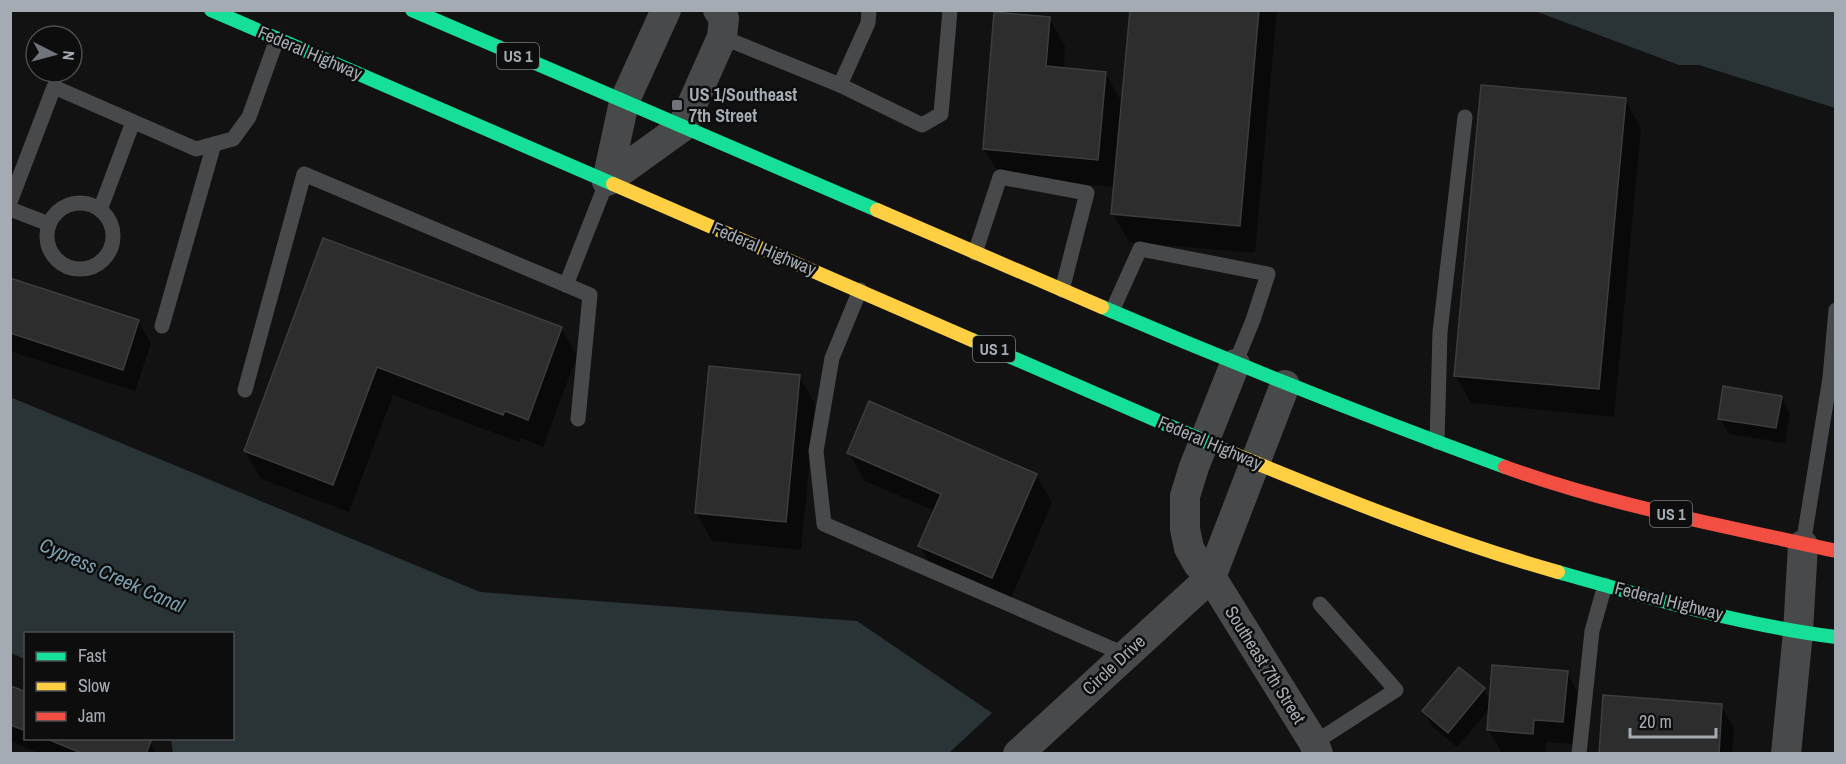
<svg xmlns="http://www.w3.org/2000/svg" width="1846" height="764" viewBox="0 0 1846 764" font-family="'Archivo Narrow',sans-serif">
<rect width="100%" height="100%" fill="#121213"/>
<!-- water -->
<g fill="#2a3437">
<path d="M1535,11H1835V108L1699,65H1679Z"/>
<path d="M10,397L480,592L857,621L992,713L949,753H173L171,739L232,738V634H26L25,659L11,653Z"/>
</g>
<!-- shadow -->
<g fill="#0007">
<path d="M1131,10H1277L1255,253L1129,242L1113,214L1115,187L1001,177L984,149L1049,18L1065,46L1064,69L1105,73L1123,104Z"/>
<path d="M1625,100L1641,128L1614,417L1471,403L1455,375Z"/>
<path d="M324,239L561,328L577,356L543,447L521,438L519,442L393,395L349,512L261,479L245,451Z"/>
<path d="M10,279L138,321L151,343L135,391L10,351Z"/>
<path d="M799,376L815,404L801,550L712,541L696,513Z"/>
<path d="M1781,397L1790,413L1785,443L1729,434L1720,419Z"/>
<path d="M849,453L1036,475L1052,503L1008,605L936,574L920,546L935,511L865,481Z"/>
<path d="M1459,669L1484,689L1490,701L1567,673L1579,695L1575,744L1546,742L1545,754L1501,752L1488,729L1490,708L1457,747L1433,727L1424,712Z"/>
<path d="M11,688L26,694V738H140L150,742L156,754H41L12,742L10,739Z"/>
<path d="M1721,706L1734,728L1732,754H1600Z"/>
</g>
<!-- building -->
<g fill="#2d2d2e" stroke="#3b3d3f" stroke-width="1.5">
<path d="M1130,10H1259L1240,226L1111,214Z"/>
<path d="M994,12L1050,17L1046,66L1106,72L1098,160L983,149Z"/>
<path d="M1481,85L1626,98L1599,389L1454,376Z"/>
<path d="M323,238L562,327L528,420L505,411L503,415L377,367L333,485L244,451Z"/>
<path d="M10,278L139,320L123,370L10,333Z"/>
<path d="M709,366L800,375L786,522L695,513Z"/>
<path d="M1723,386L1782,396L1776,428L1718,419Z"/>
<path d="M869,401L1037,474L992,578L918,546L941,494L847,453Z"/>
<path d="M1492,665L1568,671L1563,722L1534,720L1533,734L1487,730Z"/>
<path d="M1459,667L1485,688L1448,733L1422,711Z"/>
<path d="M11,686L26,692V731L10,725Z"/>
<path d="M1603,695L1722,704L1719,754H1599Z"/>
<path d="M45,738H144L151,741L146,754H79V752Z"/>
</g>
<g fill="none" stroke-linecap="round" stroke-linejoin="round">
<!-- lane -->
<g stroke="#47494b" stroke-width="15">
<path d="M722,37L840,85L868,23L869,10"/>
<path d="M840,85L922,125L941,114L950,10"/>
<path d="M10,202L54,87L196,149L233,139L249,117L277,39"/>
<circle cx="80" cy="236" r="33"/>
<path d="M10,209L49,224"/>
<path d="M100,210L133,122"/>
<path d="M975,253L1000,177L1087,193L1062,290"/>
<path d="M566,285L607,181"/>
<path d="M860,290L832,358L816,451L824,524L1126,655"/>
<path d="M1112,311L1140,249L1268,274L1253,320L1235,364"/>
<path d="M162,326L214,144"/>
<path d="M245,390L304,174L590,295L578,419"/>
<path d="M1437,442L1440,332L1465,117"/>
<path d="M1803,545L1830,378L1836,310"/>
<path d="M1314,743L1396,690L1320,604"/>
<path d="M1579,754L1592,631L1605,585"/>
</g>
<!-- street -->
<g stroke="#47494b" stroke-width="30">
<path d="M607,181L682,127L722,37L724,18L718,10"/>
<path d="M607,181L624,102L666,10"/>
<path d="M1235,364L1194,467L1185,496V529L1189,548L1198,564L1211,577L1314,743L1318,754"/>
<path d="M1018,754L1211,577L1285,385"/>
<path d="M1786,754L1798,632L1803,545"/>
</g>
<!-- fast -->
<g stroke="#16e098" stroke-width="14">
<path d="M211,10L613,184"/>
<path d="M412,10L877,210"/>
<path d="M1102,307C1235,364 1369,417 1505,467"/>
<path d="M972,340L1234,454"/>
<path d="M1558,572C1649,598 1742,625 1836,637"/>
</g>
<!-- slow -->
<g stroke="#ffcf43" stroke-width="14">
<path d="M613,184L972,340"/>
<path d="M877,210L1102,307"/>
<path d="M1234,454C1341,498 1448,541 1558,572"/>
</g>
<!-- jam -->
<path stroke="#f24e42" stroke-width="14" d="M1505,467C1612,506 1726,526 1836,551"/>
</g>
<!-- markers -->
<rect fill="#71757b" stroke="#0d0d0e" stroke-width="2" x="671" y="99" width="12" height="12" rx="3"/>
<g text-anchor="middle" stroke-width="5" stroke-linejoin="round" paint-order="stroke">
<!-- shield labels -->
<g fill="#0d0d0e" stroke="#777c82" stroke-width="1.5">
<rect x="497" y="43" width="42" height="26" rx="4.5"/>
<rect x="973" y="336" width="42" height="26" rx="4.5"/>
<rect x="1650" y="501" width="42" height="26" rx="4.5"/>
</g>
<g font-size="16" font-weight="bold" fill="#a4abb3">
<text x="518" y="62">US 1</text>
<text x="994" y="355">US 1</text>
<text x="1671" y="520">US 1</text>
</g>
<!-- street labels -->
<g font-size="18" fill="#a4abb3" stroke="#0d0d0e">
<text transform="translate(310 53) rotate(23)" y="6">Federal Highway</text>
<text transform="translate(764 249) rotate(23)" y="6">Federal Highway</text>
<text transform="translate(1210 443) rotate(23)" y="6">Federal Highway</text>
<text transform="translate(1669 601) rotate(14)" y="6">Federal Highway</text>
<text transform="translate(1114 665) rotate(-43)" y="6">Circle Drive</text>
<text transform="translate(1265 665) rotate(58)" y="6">Southeast 7th Street</text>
</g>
<!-- poi labels -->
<g font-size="18" font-weight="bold" fill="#a4abb3" stroke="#0d0d0e" text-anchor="start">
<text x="689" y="101">US 1/Southeast<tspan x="689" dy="21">7th Street</tspan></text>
</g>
<!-- water labels -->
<g font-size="20" font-style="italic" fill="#7c9fad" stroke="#0d0d0e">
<text transform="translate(112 575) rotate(24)" y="7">Cypress Creek Canal</text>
</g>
</g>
<!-- border -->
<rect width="1846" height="764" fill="none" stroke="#a4abb3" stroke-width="24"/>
<!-- legend -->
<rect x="24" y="632" width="210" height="108" fill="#0d0d0e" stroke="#494c50" stroke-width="1.5"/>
<rect x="36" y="652" width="30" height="9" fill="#16e098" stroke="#494c50" stroke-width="1.5"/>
<text x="78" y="662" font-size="18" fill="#a4abb3">Fast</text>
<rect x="36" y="682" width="30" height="9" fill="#ffcf43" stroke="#494c50" stroke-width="1.5"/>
<text x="78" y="692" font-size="18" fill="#a4abb3">Slow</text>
<rect x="36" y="712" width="30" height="9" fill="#f24e42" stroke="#494c50" stroke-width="1.5"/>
<text x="78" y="722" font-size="18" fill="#a4abb3">Jam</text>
<!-- north arrow -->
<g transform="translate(54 54) rotate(96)"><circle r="28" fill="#0d0d0e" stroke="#494c50" stroke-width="1.5"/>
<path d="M0-4.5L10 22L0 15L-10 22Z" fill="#71757b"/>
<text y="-9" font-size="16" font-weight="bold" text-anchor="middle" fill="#a4abb3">N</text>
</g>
<!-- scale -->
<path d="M1630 728v9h86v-9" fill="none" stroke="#a4abb3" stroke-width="3"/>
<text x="1639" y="728" font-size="18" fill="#a4abb3" stroke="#0d0d0e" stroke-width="4.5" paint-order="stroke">20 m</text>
</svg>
